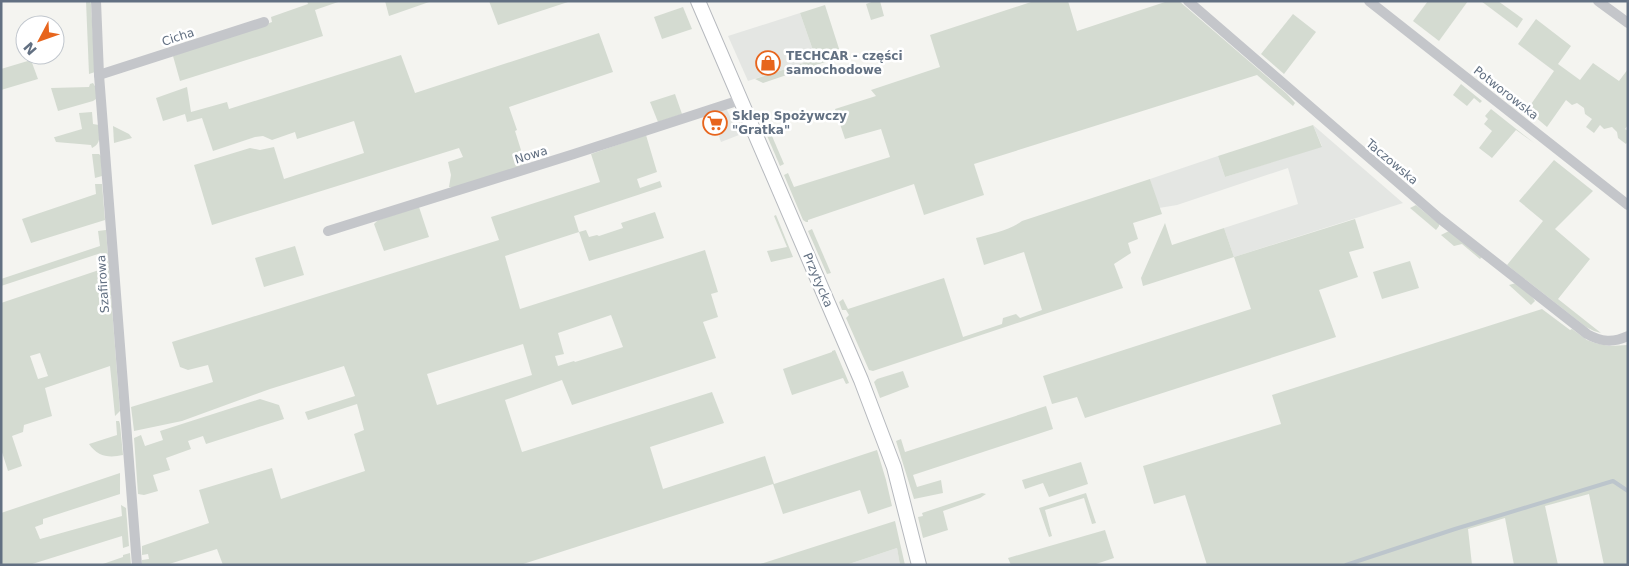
<svg xmlns="http://www.w3.org/2000/svg" width="1629" height="566" viewBox="0 0 1629 566" font-family="'DejaVu Sans',sans-serif">
<rect width="100%" height="100%" fill="#f4f4f0"/>
<!-- built -->
<g fill="#e4e6e3">
<path d="M800,13L816,59L748,81L728,36Z"/>
<path d="M726,108L739,135L721,142L716,128L711,129L709,121L706,122L704,116Z"/>
<path d="M1313,125L1403,203L1234,257L1224,228L1298,204L1288,168L1177,205L1159,208L1150,179L1218,156L1225,177L1322,146Z"/>
<path d="M897,548L900,565H846Z"/>
</g>
<!-- green -->
<g fill="#d4dbd1" fill-rule="evenodd">
<path d="M86,1H90L91,4L95,72L89,74Z"/>
<path d="M307,1H341L315,10L323,36L180,81L173,56L272,22L271,17L308,4Z"/>
<path d="M385,1H432L389,16Z"/>
<path d="M489,1H571L498,25Z"/>
<path d="M874,1H880L884,16L871,20L866,4Z"/>
<path d="M1034,1H1068L1077,31L1168,1H1179L1287,94L1295,103L1293,106L1257,75L974,164L984,195L924,215L914,184L808,220V222H806L803,220L784,175L788,173L794,187L890,157L881,129L845,139L835,109L876,96L871,90L940,67L930,35Z"/>
<path d="M1428,1H1468L1439,41L1413,21Z"/>
<path d="M1481,1H1498L1523,19L1517,28Z"/>
<path d="M825,5L841,55L837,58L763,83L755,79L816,59L800,13Z"/>
<path d="M683,7L692,29L662,39L654,17Z"/>
<path d="M1293,14L1316,32L1284,74L1261,54Z"/>
<path d="M1536,19L1571,46L1558,64L1580,80L1593,63L1619,81L1628,69V125L1625,129L1628,131V141L1626,144L1618,138L1617,132L1612,127L1604,129L1600,125L1594,133L1586,127L1592,119L1585,114L1584,108L1577,103L1572,105L1566,100L1547,127L1527,110L1554,71L1518,44Z"/>
<path d="M599,33L613,72L509,107L517,130L515,131L526,166L454,188L449,187L451,175L448,162L463,157L459,148L212,225L194,165L250,148L260,150L274,147L284,179L364,153L354,121L297,139L295,132L272,140L263,136L255,137L213,151L202,118L187,122L185,114L163,121L156,98L187,87L191,112L227,102L229,109L401,55L415,93Z"/>
<path d="M31,60L38,79L1,90V69Z"/>
<path d="M93,83L96,88V99L93,101L58,111L51,88L89,87L90,84Z"/>
<path d="M1461,84L1482,101L1480,103L1474,98L1467,106L1453,95Z"/>
<path d="M675,94L682,114L658,122L650,102Z"/>
<path d="M1491,109L1534,143L1516,130L1492,158L1479,148L1492,131L1484,124L1488,119L1485,116Z"/>
<path d="M92,112L93,124L99,125C99,135 102,143 92,148L91,145L56,142L54,137H55L82,129L79,113Z"/>
<path d="M1313,125L1322,147L1225,177L1218,156Z"/>
<path d="M113,126L129,134L132,138L114,143Z"/>
<path d="M769,129L784,164L780,166L765,131Z"/>
<path d="M646,135L657,172L637,179L640,188L660,181L662,187L574,216L579,232L586,230L589,237L597,235L599,236L623,228L621,223L655,212L664,238L589,261L579,232L505,256L520,309L705,250L718,292L711,294L718,317L703,322L716,358L572,405L562,380L505,400L522,452L712,392L724,423L650,447L663,489L765,456L774,484L877,450L886,480L892,506L868,514L860,490L783,514L773,484L520,565H223L217,549L166,565H142V560L149,559L148,554L142,555V546L209,523L199,490L272,468L281,499L365,471L354,434L364,430L357,404L308,420L305,412L355,396L344,366L270,389L182,421L134,431L131,407L213,382L208,365L188,370L180,367L172,342L499,240L491,217L600,182L591,154ZM611,315L623,347L575,362L574,361L558,366L555,356L564,354L558,333ZM523,344L532,375L437,405L427,374Z"/>
<path d="M92,154H99L101,156L102,176L95,178Z"/>
<path d="M1554,160L1593,191L1555,229L1590,259L1558,299L1601,333L1594,331L1586,327L1507,265L1543,221L1519,201Z"/>
<path d="M1150,179L1162,214L1133,223L1138,239L1128,243L1131,253L1114,264L1123,288L873,371L869,370L846,318L849,315L846,310H842L839,302L843,299L848,309L944,278L963,337L1002,324L1003,318L1016,314L1020,318L1042,310L1024,252L984,265L976,238C991,234 1010,230 1022,221Z"/>
<path d="M95,184H102L105,220L31,243L22,219L96,194Z"/>
<path d="M1416,205L1439,224V226L1436,230L1410,208Z"/>
<path d="M419,207L429,237L384,251L374,224L378,220Z"/>
<path d="M776,215L793,257L771,262L767,251L787,247L774,216Z"/>
<path d="M1355,219L1364,248L1349,252L1358,277L1319,290L1336,337L1085,418L1077,397L1052,404L1043,376L1251,309L1234,257L1143,286L1141,278L1165,223L1172,245L1224,228L1234,257Z"/>
<path d="M812,229L831,273L827,274L808,231Z"/>
<path d="M106,230L120,411L115,416L110,366L45,388L52,416L24,425L23,432L12,436L22,466L8,471L1,449V303L102,269L101,253L1,286V279L100,246L98,231ZM40,353L48,376L38,379L30,356Z"/>
<path d="M1449,231L1482,257L1480,259L1462,244L1454,246L1441,235Z"/>
<path d="M295,246L304,275L264,287L255,258Z"/>
<path d="M1410,261L1419,288L1382,299L1373,272Z"/>
<path d="M1516,283L1533,298L1535,301L1531,305L1509,285Z"/>
<path d="M1542,309L1570,330L1572,329L1587,340L1595,343L1609,346L1628,345V565H1604L1589,494L1545,506L1558,565H1514L1505,518L1468,529L1472,565H1207L1185,495L1154,504L1143,466L1281,424L1272,395Z"/>
<path d="M835,350L849,383L846,384L843,378L792,395L783,369L832,352V351Z"/>
<path d="M903,371L909,387L880,398L874,382L877,379Z"/>
<path d="M260,399L279,405L284,419L206,444L203,436L188,441L191,449L166,458L170,470L153,475L158,491L144,495L138,494L134,438L141,435L145,446L163,440L160,431Z"/>
<path d="M1046,406L1053,429L913,475L917,487L941,480L943,493L914,499L896,441L901,439L905,452Z"/>
<path d="M116,421H119L120,424L123,455C109,458 98,457 89,444L117,435Z"/>
<path d="M1081,462L1088,484L1049,497L1043,483L1025,489L1022,480Z"/>
<path d="M120,473V494L43,519V524L35,527L40,539L122,516L121,505L126,508L129,546L123,548L122,536L29,565H1V513Z"/>
<path d="M982,493L986,494L980,498L943,511L948,530L923,538L918,517L923,516L922,513Z"/>
<path d="M1086,493L1096,523L1092,524L1084,498L1045,510L1052,536L1049,537L1039,508Z"/>
<path d="M895,521L905,565H900L897,548L846,565H757Z"/>
<path d="M1105,530L1114,558L1093,565H1011L1008,558Z"/>
<path d="M130,553L131,565H100L123,557V555Z"/>
</g>
<g fill="none" stroke-linecap="round" stroke-linejoin="round">
<!-- stream -->
<path stroke="#bcc5cc" stroke-width="4" d="M1346,565L1455,529L1613,481L1628,491"/>
<!-- secondary casing -->
<g stroke="#b6b9be" stroke-width="16">
<path id="secondary" d="M698,1L861,380L894,467L919,565"/>
</g>
<!-- street -->
<g stroke="#c4c6ca" stroke-width="10">
<path d="M96,1L99,75L137,565"/>
<path d="M1188,1L1439,218L1587,334C1601,342 1613,343 1628,336"/>
<path d="M1369,1L1628,205"/>
<path d="M1598,1L1628,23"/>
<path d="M99,75L264,22"/>
<path d="M328,231L574,154L740,100"/>
</g>
<!-- secondary -->
<use href="#secondary" stroke="#fff" stroke-width="14"/>
</g>
<!-- icons -->
<defs>
<g id="shop-ring" transform="scale(1.25)"><circle r="9.5" fill="#fff" stroke="#e7651d" stroke-width="1.5"/><path d="M-5-2.5h2.3a2.7 3.5 0 0 1 5.4 0H5L5.5 6h-11ZM-1.5-2.5h3a1.5 2.3 0 0 0-3 0Z" fill="#e7651d"/></g>
<g id="supermarket-ring" transform="scale(1.25)"><circle r="9.5" fill="#fff" stroke="#e7651d" stroke-width="1.5"/><path d="M-6-5.5h2.5l.6 2H6L4.5 2H-2.5L-4.4-4H-6ZM-1.5 3.2a1.3 1.3 0 1 0 .1 0ZM3 3.2a1.3 1.3 0 1 0 .1 0Z" fill="#e7651d"/></g>
</defs>
<g fill-rule="evenodd">
<use href="#shop-ring" x="768" y="63"/>
<use href="#supermarket-ring" x="715" y="123"/>
</g>
<g text-anchor="middle" stroke-width="5" stroke-linejoin="round" paint-order="stroke">
<!-- street labels -->
<g font-size="12" fill="#627082" stroke="#fff">
<text transform="translate(178 37) rotate(-18)" y="4">Cicha</text>
<text transform="translate(1506 93) rotate(38)" y="4">Potworowska</text>
<text transform="translate(531 155) rotate(-17)" y="4">Nowa</text>
<text transform="translate(1392 162) rotate(40)" y="4">Taczowska</text>
<text transform="translate(818 280) rotate(67)" y="4">Przytycka</text>
<text transform="translate(103 284) rotate(-94)" y="4">Szafirowa</text>
</g>
<!-- poi labels -->
<g font-size="12" font-weight="bold" fill="#627082" stroke="#fff" text-anchor="start">
<text x="786" y="60">TECHCAR - części<tspan x="786" dy="14">samochodowe</tspan></text>
<text x="732" y="120">Sklep Spożywczy<tspan x="732" dy="14">"Gratka"</tspan></text>
</g>
</g>
<!-- border -->
<rect width="1629" height="566" fill="none" stroke="#627082" stroke-width="5"/>
<!-- north arrow -->
<g transform="translate(40 40) rotate(229)"><circle r="24" fill="#ffffff" stroke="#c0c6cd"/>
<path d="M0-4L9 19L0 12L-9 19Z" fill="#e7651d"/>
<text y="-8" font-size="14" font-weight="bold" text-anchor="middle" fill="#627082">N</text>
</g>
</svg>
